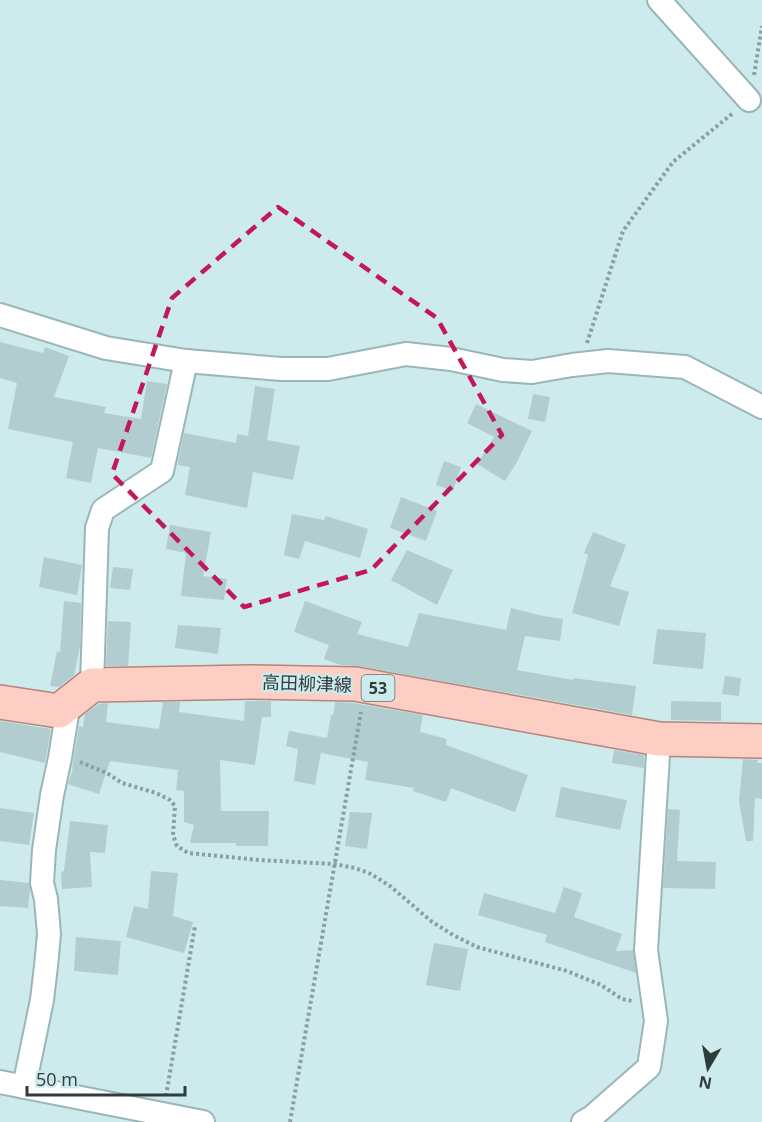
<svg xmlns="http://www.w3.org/2000/svg" width="762" height="1122" viewBox="0 0 762 1122" font-family="'Open Sans','Noto Sans JP',sans-serif">
<rect width="100%" height="100%" fill="#cdeaed"/>
<!-- building -->
<g fill="#b1cdd0">
<path d="M0,342L43,353L45,347L69,356L54,397L106,407L104,413L141,419L147,381L167,384L151,458L98,448L91,483L66,478L73,442L8,429L17,383L0,378Z"/>
<path d="M255,386L275,389L267,440L300,446L293,480L253,472L247,508L185,495L190,467L178,465V462L184,433L236,443L237,434L248,436Z"/>
<path d="M533,394L550,397L545,422L528,419Z"/>
<path d="M476,404L532,431L517,462L505,481L477,464L494,437L467,423Z"/>
<path d="M444,461L461,467L453,491L436,485Z"/>
<path d="M401,497L437,511L426,541L390,528Z"/>
<path d="M292,514L324,520L326,516L368,529L360,558L305,541L299,559L284,555Z"/>
<path d="M170,525L211,532L203,576L227,579L224,600L181,596L186,553L166,549Z"/>
<path d="M593,532L626,545L610,586L629,592L619,626L572,613L588,555L584,553Z"/>
<path d="M407,550L453,570L437,605L391,580Z"/>
<path d="M44,557L82,565L77,595L39,587Z"/>
<path d="M113,567L133,569L130,590L110,588Z"/>
<path d="M64,601L81,603L80,646L74,675L59,687L50,686L57,651L60,652Z"/>
<path d="M305,601L362,622L357,634L408,647L419,613L506,630L511,608L543,616L563,619L560,641L525,636L517,670L573,680V678L636,686L632,715L358,666L341,665L324,659L329,645L294,632Z"/>
<path d="M108,621L131,622L128,666H106Z"/>
<path d="M178,625L221,628L218,654L175,648Z"/>
<path d="M657,629L706,633L703,669L653,664Z"/>
<path d="M725,676L741,678L739,696L722,694Z"/>
<path d="M245,701H271V717H262L255,765L220,760L221,811H269L268,846H236V843H190L194,825L184,822V791L176,790L178,770L110,761L99,794L68,784L73,769H72L79,726L83,727L85,714L99,704L108,703L106,722L159,729L163,702H180L179,712L244,721Z"/>
<path d="M671,701L721,702V721L671,720Z"/>
<path d="M335,702L353,703L423,715L420,732L447,739L446,745L528,775L515,812L451,788L446,802L413,791L414,788L365,780L368,762L321,753L315,785L294,781L298,749L286,746L289,731L327,738L331,715H333Z"/>
<path d="M0,721L51,729L45,763L0,752Z"/>
<path d="M614,750L644,755V768L612,763Z"/>
<path d="M743,759L758,760L757,763H762V799L755,798L753,841H746L739,801Z"/>
<path d="M561,787L627,800L620,830L555,817Z"/>
<path d="M0,808L34,813L29,845L0,841Z"/>
<path d="M668,809L680,810L677,861L716,862L715,889L663,888Z"/>
<path d="M350,812L372,813L367,849L345,846Z"/>
<path d="M70,821L108,825L105,853L90,852L92,887L62,889L61,872L64,871Z"/>
<path d="M151,871L178,873L173,916L193,922L184,953L126,937L134,906L148,909Z"/>
<path d="M0,880L29,883L30,889L28,908L0,906Z"/>
<path d="M564,887L582,893L574,917L622,934L616,951L633,950L636,973L545,942L547,935L478,915L484,893L555,913Z"/>
<path d="M76,937L121,941L118,975L74,971Z"/>
<path d="M434,943L468,949L460,991L426,985Z"/>
</g>
<g fill="none" stroke-linecap="round" stroke-linejoin="round">
<!-- minor casing -->
<g stroke="#9ab6b8" stroke-width="26">
<g id="minor">
<path d="M659,0L749,100"/>
<path d="M0,315L106,348L186,361L281,369H328L406,354L451,359L503,370L532,372L572,365L608,361L685,367L762,407"/>
<path d="M92,685L97,528L103,510L162,471L186,361"/>
<path d="M0,1082L203,1122"/>
<path d="M24,1087L42,1000L46,966L49,934L46,899L42,883L44,850L52,795L60,758L69,702"/>
<path d="M583,1122L592,1117L649,1067L656,1021L646,950L659,739"/>
</g>
</g>
<!-- primary casing -->
<g stroke="#b5857a" stroke-width="36">
<path id="primary" d="M0,702L59,711L92,685L250,682L355,684L659,739L762,741"/>
</g>
<!-- path -->
<g stroke="#899fa1" stroke-width="4" stroke-dasharray="3 3" stroke-linecap="butt">
<path d="M754,75L762,26"/>
<path d="M587,343L623,231L673,162L733,113"/>
<path d="M80,762L107,773L122,783L156,793L170,800L175,806L173,835L177,846L188,853L259,860L334,864L355,868L371,874L390,886L431,921L453,935L477,947L567,971L601,985L622,999L632,1001"/>
<path d="M166,1096L195,926"/>
<path d="M290,1122L361,712"/>
</g>
<!-- minor -->
<use href="#minor" stroke="#fff" stroke-width="22"/>
<!-- primary -->
<use href="#primary" stroke="#fdcec3" stroke-width="33"/>
</g>
<!-- marked area -->
<path fill="none" stroke="#c2185b" stroke-width="4.5" stroke-dasharray="12 8" stroke-linejoin="round" d="M278,207L437,318L502,435L371,570L244,607L112,474L172,298Z"/>
<g text-anchor="middle" stroke-width="4.5" stroke-linejoin="round" paint-order="stroke">
<!-- shield labels -->
<rect fill="#cdeaed" stroke="#5f7071" stroke-width="1.5" x="361.5" y="675" width="33" height="26" rx="4.5"/>
<g font-size="16" font-weight="bold" fill="#303b3c">
<text x="378" y="694">53</text>
</g>
<!-- street labels -->
<g font-size="18" fill="#303b3c" stroke="#cdeaed">
<text transform="translate(307 684) rotate(2)" y="6">高田柳津線</text>
</g>
</g>
<!-- north arrow -->
<g transform="translate(708 1068) rotate(190)" stroke="#cdeaed" stroke-width="4.5" paint-order="stroke">
<path d="M0-4.5L10 22L0 15L-10 22Z" fill="#303b3c"/>
<text y="-9" font-size="16" font-weight="bold" text-anchor="middle" fill="#303b3c">N</text>
</g>
<!-- scale -->
<path d="M27 1086v9h158v-9" fill="none" stroke="#303b3c" stroke-width="3"/>
<text x="36" y="1086" font-size="18" fill="#303b3c" stroke="#cdeaed" stroke-width="4.5" paint-order="stroke">50 m</text>
</svg>
